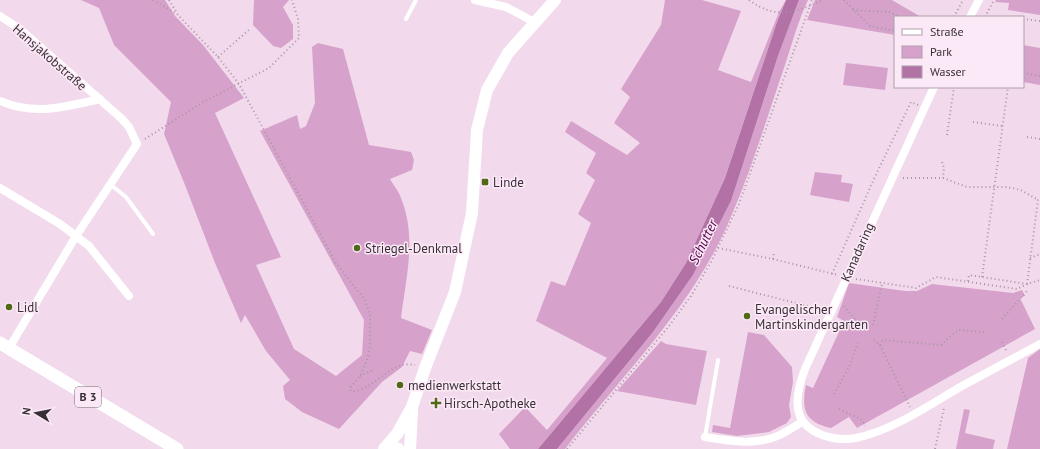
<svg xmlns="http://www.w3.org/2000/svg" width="1040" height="449" viewBox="0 0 1040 449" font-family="'PT Sans',sans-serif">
<rect width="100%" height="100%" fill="#f2daec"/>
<!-- green -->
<g fill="#d6a2cb">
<path d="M81,0H165L175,16L203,45L244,98L215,113L281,257L256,265L294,349L336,376L362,355L364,320L260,131L297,115L300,129L306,126L315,103L312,47L318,43L343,49L369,145L411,152L414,160L412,170L390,179C393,185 399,191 401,198C417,237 406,278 401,318L432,330L422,354L410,351L402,367L382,382L339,429L302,412L285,399L283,386L290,380L266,351L245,315L241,323L215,263L185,185L164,134L171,102L114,45L99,8Z"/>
<path d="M254,0H289L283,7L293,25V39L281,48L273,46L253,25Z"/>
<path d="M665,0H702L741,11L718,70L751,82L779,12L786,0L777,22L725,178L686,263L661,302L538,449H510L499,434L525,407L547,430L607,358L536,321L551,281L565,286L591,223L578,214L595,180L586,173L596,153L565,132L571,121L627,155L640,143L614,123L630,97L621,89L661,25Z"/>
<path d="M799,0H808C798,21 792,44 785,65C767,117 752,169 730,219C693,307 622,375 565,449H557L653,332L693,275L731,201L778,56Z"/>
<path d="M815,0H892L921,17H895V35L807,20Z"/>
<path d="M996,0H1040V15L1008,10L1009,3L995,2Z"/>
<path d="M1023,45L1040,48V85L1023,82Z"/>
<path d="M846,63L888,68L885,90L843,85Z"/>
<path d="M815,172L842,175L841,182L853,184L849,202L810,195Z"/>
<path d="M849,283L905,291H917L932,284L1013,293L1022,290L1025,296L1020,298L1035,329L857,428L849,417L831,428C805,422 801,410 806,385L813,388L844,321L837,317Z"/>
<path d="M748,332L764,335L792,367L793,382L789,405L791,417L787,423L769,432L737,436L712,432L713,425L730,428Z"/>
<path d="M661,341L666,344L707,351L696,405L617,391Z"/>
<path d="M1040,349V449H1007L1028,358Z"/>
<path d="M964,409L970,410L965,433L995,440L993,449H956Z"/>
</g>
<!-- water -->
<path fill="#b272a6" d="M786,0H799L778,56L731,201L693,275L653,332L557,449H538L661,302L686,263L725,178L777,22Z"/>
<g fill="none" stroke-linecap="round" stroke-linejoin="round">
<!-- path -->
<g stroke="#a896a3" stroke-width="2" stroke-dasharray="1 3" stroke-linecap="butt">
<path d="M153,0L177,14L218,57L239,84L336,263L365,300L370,316V346L368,357L360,376L350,388L351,391C366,393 385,371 399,366C403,364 410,364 415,365"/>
<path d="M169,0L177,13"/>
<path d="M749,0C777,20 794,13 823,0"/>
<path d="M844,0L870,26L895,31"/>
<path d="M853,10L889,12L900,17"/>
<path d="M954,17L963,0"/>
<path d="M985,17L994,0"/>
<path d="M1023,19L1040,21"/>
<path d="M218,57L251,28"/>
<path d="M1023,73L1040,76"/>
<path d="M973,122L1002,126"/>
<path d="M947,135L954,87"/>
<path d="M1027,137L1040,139"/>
<path d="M145,139L203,102L269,68L299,38L298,19L292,0"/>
<path d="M942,162L944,168L943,178"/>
<path d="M903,178H943L967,187H1007L1021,190L1038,200"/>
<path d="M718,248L773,259L838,275"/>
<path d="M1030,258L1040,254"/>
<path d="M773,259L774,252"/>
<path d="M832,274L873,181L911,102L918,105"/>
<path d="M982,277L1008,87"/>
<path d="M856,279L916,288L936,277L1017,289L1027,284"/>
<path d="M968,281L969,275L1027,284L1040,280"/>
<path d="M1027,284L1038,200L1040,198"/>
<path d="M729,286L823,310"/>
<path d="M844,306L856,320"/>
<path d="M1002,319L1028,290"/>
<path d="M873,325L882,284"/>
<path d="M874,340L880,345L910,407"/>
<path d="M1002,342L1007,352"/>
<path d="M880,345L883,340L941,345L958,330L984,332"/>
<path d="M360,376L373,370"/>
<path d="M834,394L849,367L858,343"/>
<path d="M839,409L862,420L865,426"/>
<path d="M567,449L669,326L691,296L711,262L739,204L812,0"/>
<path d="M935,449L944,408"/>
</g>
<!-- lane -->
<g stroke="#fff" stroke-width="4">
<path d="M406,19L416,0"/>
<path d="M111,185L126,197L153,234"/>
<path d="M705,437L718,360"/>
</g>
<!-- street -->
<g stroke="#fff" stroke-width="8">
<path d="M475,0L506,7L534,22"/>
<path d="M0,16L20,29L122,119L129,127L137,144L76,236L9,348"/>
<path d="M970,17L979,0"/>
<path d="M934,87L805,369C798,387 791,412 807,426C819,437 839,441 856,438C894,430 929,405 962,386C988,372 1014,358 1040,344"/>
<path d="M0,101C35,116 64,107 100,99"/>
<path d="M0,188L60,224L89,246L129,296"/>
<path d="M705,437C729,441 757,446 780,435C788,431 795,426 802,422"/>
</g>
<!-- secondary -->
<g stroke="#fff" stroke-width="12">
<path d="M384,449L397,434L412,407L425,368L455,292L472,213L477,130L487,90L508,53L555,0"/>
<path d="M410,449L412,411"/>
</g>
<!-- primary -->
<g stroke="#fff" stroke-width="13">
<path d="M0,343L177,449"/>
<path d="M388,449H398"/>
</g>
</g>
<!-- markers -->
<g fill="#516816" stroke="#fce9f7" stroke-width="1.5">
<rect x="481" y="178" width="8" height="8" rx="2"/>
<circle cx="357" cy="248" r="4"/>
<circle cx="9" cy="307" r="4"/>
<circle cx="747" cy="316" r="4"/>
<circle cx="400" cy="385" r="4"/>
<path d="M434 397h4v4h4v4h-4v4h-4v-4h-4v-4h4z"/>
</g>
<g text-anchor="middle" stroke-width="3" stroke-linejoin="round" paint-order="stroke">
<!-- shield labels -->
<rect fill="#fce9f7" stroke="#746871" stroke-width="1" x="75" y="387" width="26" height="20" rx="3"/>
<g font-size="12" font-weight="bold" fill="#393037">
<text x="88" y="401">B 3</text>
</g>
<!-- street labels -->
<g font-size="13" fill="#393037" stroke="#fce9f7">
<text transform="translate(50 57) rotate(41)" y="5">Hansjakobstraße</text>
<text transform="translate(857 252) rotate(-66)" y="5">Kanadaring</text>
</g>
<!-- poi labels -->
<g font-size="13" fill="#393037" stroke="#fce9f7" text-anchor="start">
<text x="493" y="187">Linde</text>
<text x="365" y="253">Striegel-Denkmal</text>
<text x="17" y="312">Lidl</text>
<text x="755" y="314">Evangelischer<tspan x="755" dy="15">Martinskindergarten</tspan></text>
<text x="408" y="390">medienwerkstatt</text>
<text x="444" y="408">Hirsch-Apotheke</text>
</g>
<!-- water labels -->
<g font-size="14" font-style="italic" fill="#54014a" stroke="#fce9f7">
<text transform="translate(703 242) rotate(-64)" y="5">Schutter</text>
</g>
</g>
<!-- legend -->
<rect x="894" y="16" width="130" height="72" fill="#fce9f7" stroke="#ae9faa"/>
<rect x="902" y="29" width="20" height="6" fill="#ffffff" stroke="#ae9faa"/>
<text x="930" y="36" font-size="12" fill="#393037">Straße</text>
<rect x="902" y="46" width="20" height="12" fill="#d6a2cb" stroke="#ae9faa"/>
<text x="930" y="56" font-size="12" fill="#393037">Park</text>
<rect x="902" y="66" width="20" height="12" fill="#b272a6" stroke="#ae9faa"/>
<text x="930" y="76" font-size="12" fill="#393037">Wasser</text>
<!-- north arrow -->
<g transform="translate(36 413) rotate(280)" stroke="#fce9f7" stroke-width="3" paint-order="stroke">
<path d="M0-3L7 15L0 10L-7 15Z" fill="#393037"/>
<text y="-6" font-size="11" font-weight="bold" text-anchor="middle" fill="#393037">N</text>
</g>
</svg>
